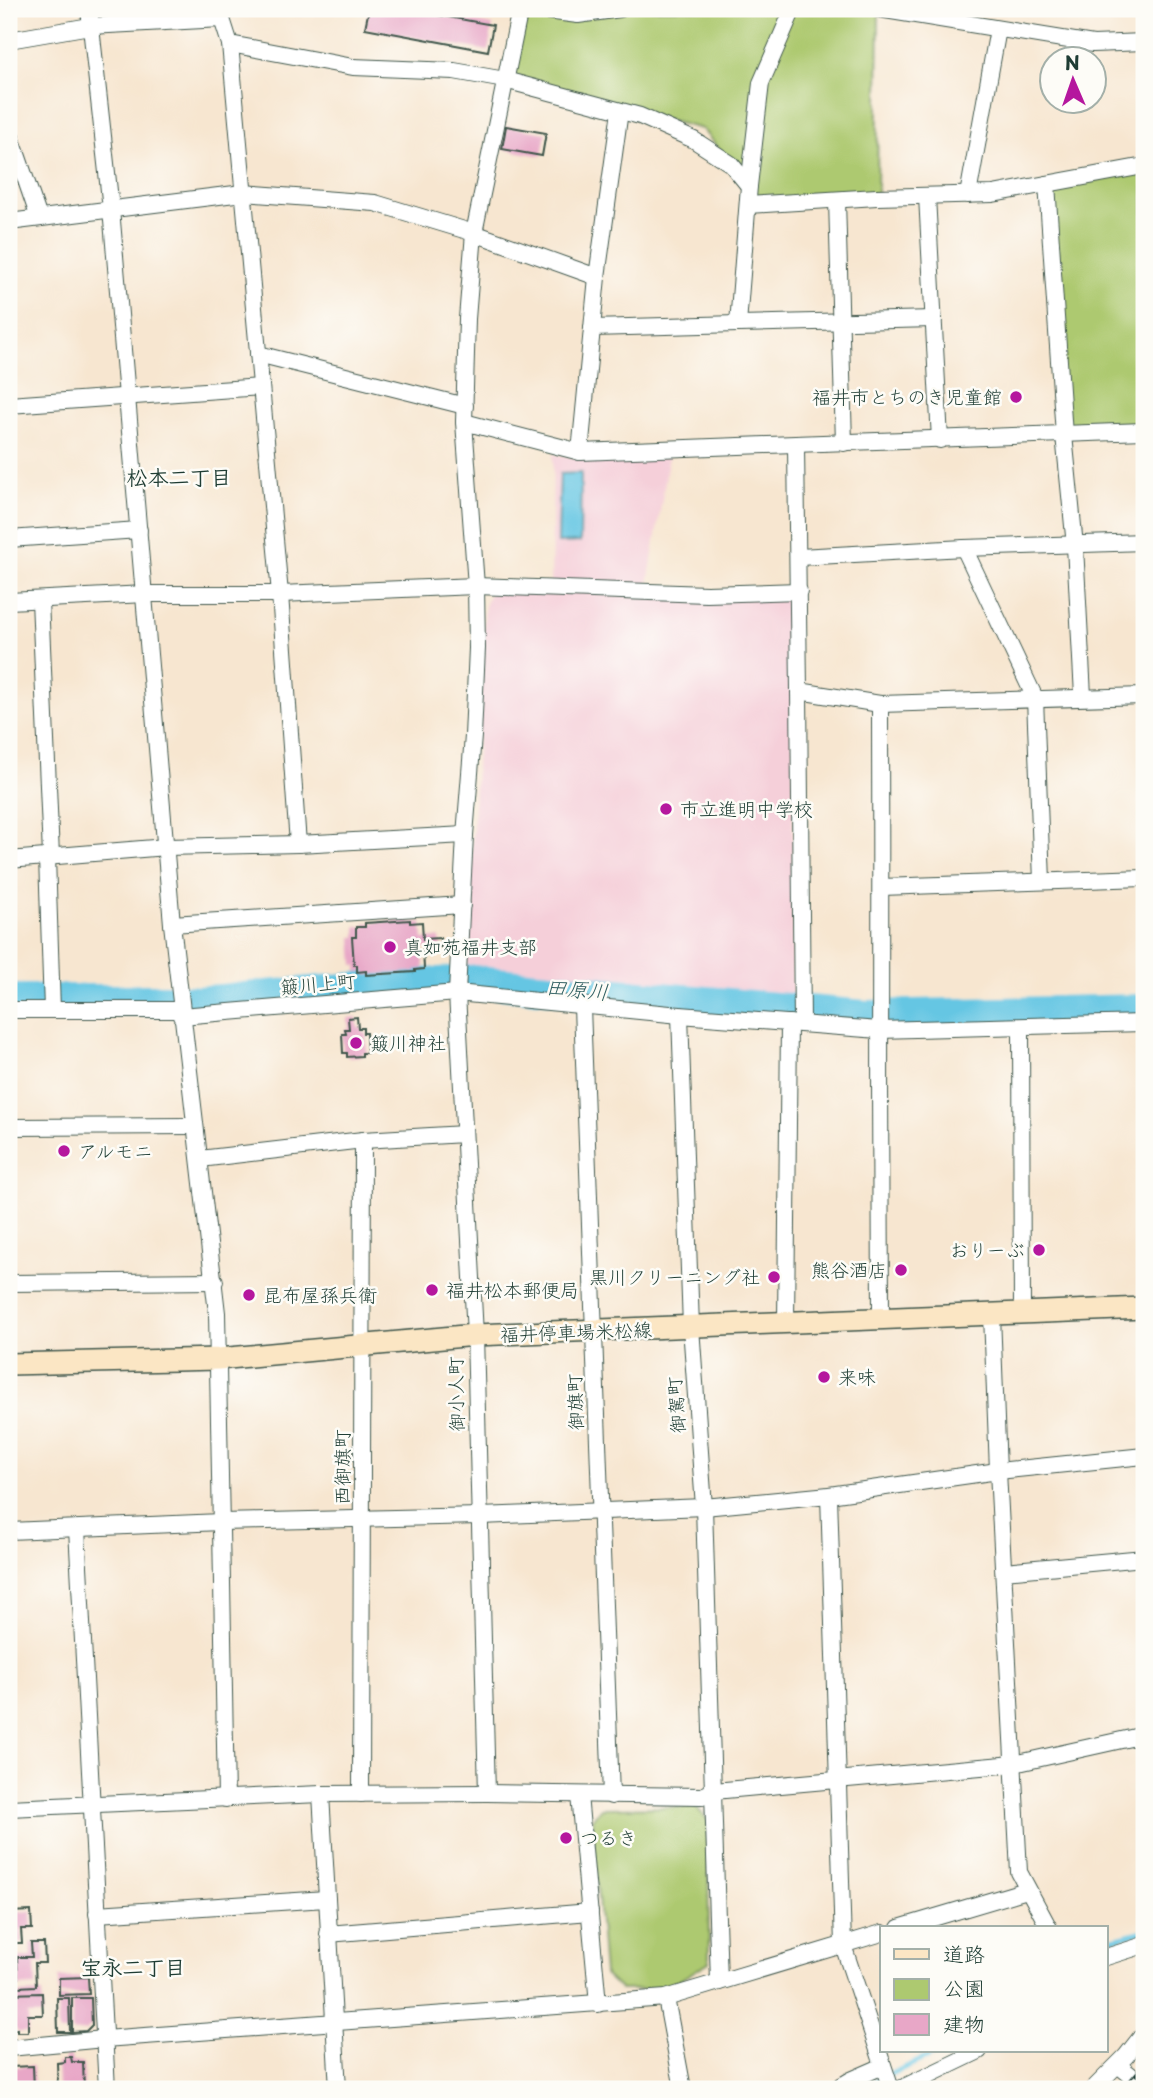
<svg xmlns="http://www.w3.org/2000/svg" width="1153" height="2098" viewBox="0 0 1153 2098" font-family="'Playpen Sans','Klee One',sans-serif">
<rect width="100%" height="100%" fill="#fdfcf7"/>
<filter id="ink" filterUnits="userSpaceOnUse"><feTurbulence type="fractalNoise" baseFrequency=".0143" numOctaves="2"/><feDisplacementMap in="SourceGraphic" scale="14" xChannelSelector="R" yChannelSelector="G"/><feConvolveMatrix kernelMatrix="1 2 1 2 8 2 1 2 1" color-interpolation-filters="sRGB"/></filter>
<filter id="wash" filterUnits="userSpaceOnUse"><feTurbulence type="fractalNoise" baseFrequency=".00686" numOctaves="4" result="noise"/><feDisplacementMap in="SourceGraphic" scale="28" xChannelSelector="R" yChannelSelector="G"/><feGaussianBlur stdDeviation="1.57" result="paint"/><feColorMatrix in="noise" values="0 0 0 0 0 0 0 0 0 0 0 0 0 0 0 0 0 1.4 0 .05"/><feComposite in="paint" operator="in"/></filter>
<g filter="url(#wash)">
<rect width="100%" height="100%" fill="#f7e6d0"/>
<!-- built -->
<path fill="#f5cfd9" d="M553,454L586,460L669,457L646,596L794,598L792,1002L465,972L485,603L491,592L551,593Z"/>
<!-- green -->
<g fill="#adc970" stroke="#668352" stroke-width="2">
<path d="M520,9H879L877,197L748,205L750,186L702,129L505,80Z"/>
<path d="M1144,168V431L1064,435L1048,191Z"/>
<path d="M696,1807L708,1820L709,1962L665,1989L621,1990L604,1974L592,1819L601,1808Z"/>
</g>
<!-- water -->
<path fill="#65c6e3" stroke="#42828c" stroke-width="2" d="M581,473L580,542L558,543L560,474Z"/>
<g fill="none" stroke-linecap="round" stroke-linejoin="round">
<!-- stream -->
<g stroke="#65c6e3" stroke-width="5">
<path d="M1106,1941L1144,1931"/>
<path d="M858,2089L941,2051"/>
</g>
<!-- river -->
<path stroke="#65c6e3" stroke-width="32" d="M9,1000H165L199,1002L356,988L472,981L865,1016L1144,1010"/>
</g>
<g id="blocks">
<!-- building -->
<g fill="#e8a7c7">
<path d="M369,9H404L493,25L488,51L365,28Z"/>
<path d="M506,126L546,133L542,156L502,149Z"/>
<path d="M410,920V923L422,922L423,939L440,938L441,947L423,948L424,969L415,970V972L366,975V971L357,972V965H354L352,937H356V927H365V923Z"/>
<path d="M357,1017L358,1028H363V1033H366L367,1053H362V1056L347,1057V1053H343L342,1034H346L345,1029H349L348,1018Z"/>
<path d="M31,1911L32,1929H21L22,1943H9V1912Z"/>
<path d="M31,1943H44L45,1963H35L36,1986L18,1987L17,1957H32Z"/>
<path d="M88,1977L89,1994L59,1995V1978Z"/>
<path d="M42,1993L43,2015H28V2032H17V2029L12,2030L11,2016H9V1994Z"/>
<path d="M57,1998H69L70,2032H58Z"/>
<path d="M72,1998H91L92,2025L86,2031L72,2032Z"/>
<path d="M65,2057H71L72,2062H83L84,2089H58L57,2063L65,2062Z"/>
<path d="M33,2066L34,2089H9V2067Z"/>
</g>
</g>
</g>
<g filter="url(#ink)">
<use href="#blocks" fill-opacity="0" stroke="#3f564b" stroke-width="2"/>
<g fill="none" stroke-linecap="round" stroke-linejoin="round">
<!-- minor casing -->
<g stroke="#3f564b" stroke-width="18">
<g id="minor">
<path d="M89,9L111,209L172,924L217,1313L226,1799"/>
<path d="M224,9L222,19L230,44L280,594L298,844"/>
<path d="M531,9L578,15L620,9"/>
<path d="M879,9L1093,44L1144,42"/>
<path d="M9,40L90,26L222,19"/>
<path d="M230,44L353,67L454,71L505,80L640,116L694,140L731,164L749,186"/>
<path d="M9,131L39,218"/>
<path d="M1047,184L1064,435L1075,546L1083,696"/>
<path d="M968,195L998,29"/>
<path d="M927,196L940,440"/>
<path d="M837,200L844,443"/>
<path d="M748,205L877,197L993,194L1144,166"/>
<path d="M9,222L243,193L375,203L474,233L597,277"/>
<path d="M738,324L934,319"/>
<path d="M592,328L738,324L749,186L761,83L793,9"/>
<path d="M258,354L465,406"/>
<path d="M9,405L261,387"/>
<path d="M464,422L580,452L1144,431"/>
<path d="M796,445L799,691L880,704L1144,696"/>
<path d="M580,452L597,277L620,111"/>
<path d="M9,539L139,530"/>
<path d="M964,548L1035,698L1042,881"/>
<path d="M799,557L964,548L1144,542"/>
<path d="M40,600L51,856"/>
<path d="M9,601L145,594H280L476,586L707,594L799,591"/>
<path d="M799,691L802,1024"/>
<path d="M880,704C881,909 879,1114 881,1319"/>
<path d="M47,857L52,1010"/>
<path d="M9,860L166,847L298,844L465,835"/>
<path d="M881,887L1144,878"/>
<path d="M172,924L462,905"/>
<path d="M582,1007L611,1796"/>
<path d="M9,1010H181"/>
<path d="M680,1015L691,1327L704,1507L719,1982"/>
<path d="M181,1016L457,993L680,1015L879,1030L1144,1023"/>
<path d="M1021,1027L1022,1314"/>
<path d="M9,1127L195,1126"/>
<path d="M200,1159L363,1140L464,1134"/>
<path d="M9,1283L215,1281"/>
<path d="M992,1315L998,1471L1019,1872L1049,1928"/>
<path d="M786,1322L789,1023"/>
<path d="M829,1495L843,1945L891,2089"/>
<path d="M77,1529L107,2089"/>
<path d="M9,1531L221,1522L480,1516L704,1507L829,1495L998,1471L1144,1456"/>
<path d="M1004,1571L1144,1558"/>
<path d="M487,1793L475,1335L457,993L465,835L473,736L477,648L476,586L464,422L467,319L474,233L520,9"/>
<path d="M321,1794L338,2089"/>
<path d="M361,1794L363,1140"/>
<path d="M579,1795L598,2004"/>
<path d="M9,1808L321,1794L487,1793L702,1796L714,1791L1014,1764L1144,1735"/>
<path d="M97,1914L326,1899"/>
<path d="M899,1928L1027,1890"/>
<path d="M328,1934L590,1912"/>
<path d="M1106,1957L1144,1945"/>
<path d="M666,1998L683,2089"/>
<path d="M9,2048L104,2039L666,1998L882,1933"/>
<path d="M1118,2065L1144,2086"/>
<path d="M836,2089L851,2080L883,2066"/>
<path d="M900,2089L979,2051"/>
<path d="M1093,2089L1126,2056L1144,2033"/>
</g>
</g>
<!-- secondary casing -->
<g stroke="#3f564b" stroke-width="24">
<path id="secondary" d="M9,1364L218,1359L475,1335L1144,1308"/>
</g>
<!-- minor -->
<use href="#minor" stroke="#fff" stroke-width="16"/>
<!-- secondary -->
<use href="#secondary" stroke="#fbe6c4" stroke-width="21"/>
<!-- rail casing -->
<g stroke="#1f3d34" stroke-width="8">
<g id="rail">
<path d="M1126,2089L1144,2068"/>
<path d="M1142,2089L1144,2086"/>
</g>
</g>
<!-- rail -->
<use href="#rail" stroke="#fdfcf7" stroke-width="5" stroke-dasharray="16" stroke-linecap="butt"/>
</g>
</g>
<!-- markers -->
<g fill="#b5179e" stroke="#fdfcf7" stroke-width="2.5">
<circle cx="1016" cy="397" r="7"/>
<circle cx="666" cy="809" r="7"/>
<circle cx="390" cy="947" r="7"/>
<circle cx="356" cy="1043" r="7"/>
<circle cx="64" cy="1151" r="7"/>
<circle cx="1039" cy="1250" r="7"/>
<circle cx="901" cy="1270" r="7"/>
<circle cx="774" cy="1277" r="7"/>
<circle cx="432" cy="1290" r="7"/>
<circle cx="249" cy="1295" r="7"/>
<circle cx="824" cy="1377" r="7"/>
<circle cx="566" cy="1838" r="7"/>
</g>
<g text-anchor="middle" stroke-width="5" stroke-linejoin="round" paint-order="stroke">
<!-- poi labels -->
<g font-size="19" fill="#1f3d34" stroke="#fdfcf7" text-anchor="start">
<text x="1002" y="404" text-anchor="end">福井市とちのき児童館</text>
<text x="680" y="816">市立進明中学校</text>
<text x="404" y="954">真如苑福井支部</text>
<text x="370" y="1050">簸川神社</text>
<text x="78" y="1158">アルモニ</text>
<text x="1025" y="1257" text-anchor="end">おりーぶ</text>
<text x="887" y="1277" text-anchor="end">熊谷酒店</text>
<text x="760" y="1284" text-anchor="end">黒川クリーニング社</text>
<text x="446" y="1297">福井松本郵便局</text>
<text x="263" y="1302">昆布屋孫兵衛</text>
<text x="838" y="1384">来味</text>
<text x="580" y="1845">つるき</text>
</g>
<!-- street labels -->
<g font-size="19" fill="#1f3d34" stroke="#fdfcf7">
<text transform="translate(318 984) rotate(-5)" y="7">簸川上町</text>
<text transform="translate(576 1332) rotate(-2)" y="7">福井停車場米松線</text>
<text transform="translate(456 1394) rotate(-91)" y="7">御小人町</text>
<text transform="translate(575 1402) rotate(-92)" y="7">御旗町</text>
<text transform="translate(676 1405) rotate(-94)" y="7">御駕町</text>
<text transform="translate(342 1467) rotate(-90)" y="7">西御旗町</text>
</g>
<!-- neighbourhood labels -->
<g font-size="21" font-weight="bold" fill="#1f3d34" stroke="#fdfcf7">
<text x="179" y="485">松本二丁目</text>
<text x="133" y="1975">宝永二丁目</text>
</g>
<!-- water labels -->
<g font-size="21" font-style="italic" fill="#305f60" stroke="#fdfcf7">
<text transform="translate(577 990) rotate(5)" y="7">田原川</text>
</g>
</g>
<!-- margin -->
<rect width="1153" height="2098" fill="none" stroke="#fdfcf7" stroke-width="35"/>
<!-- legend -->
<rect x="880" y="1926" width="228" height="126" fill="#fdfcf7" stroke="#a4b0a9" stroke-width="2"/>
<rect x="894" y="1949" width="35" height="10" fill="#fbe6c4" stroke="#a4b0a9" stroke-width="2"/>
<text x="943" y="1962" font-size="21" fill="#1f3d34">道路</text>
<rect x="894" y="1979" width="35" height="21" fill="#adc970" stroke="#a4b0a9" stroke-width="2"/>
<text x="943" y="1996" font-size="21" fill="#1f3d34">公園</text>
<rect x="894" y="2014" width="35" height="21" fill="#e8a7c7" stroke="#a4b0a9" stroke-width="2"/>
<text x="943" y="2032" font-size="21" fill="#1f3d34">建物</text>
<!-- north arrow -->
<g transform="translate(1073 80) rotate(358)"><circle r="33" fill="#fdfcf7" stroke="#a4b0a9" stroke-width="2"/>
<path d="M0-5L12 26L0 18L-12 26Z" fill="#b5179e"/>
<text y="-10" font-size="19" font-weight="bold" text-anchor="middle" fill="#1f3d34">N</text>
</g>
</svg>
